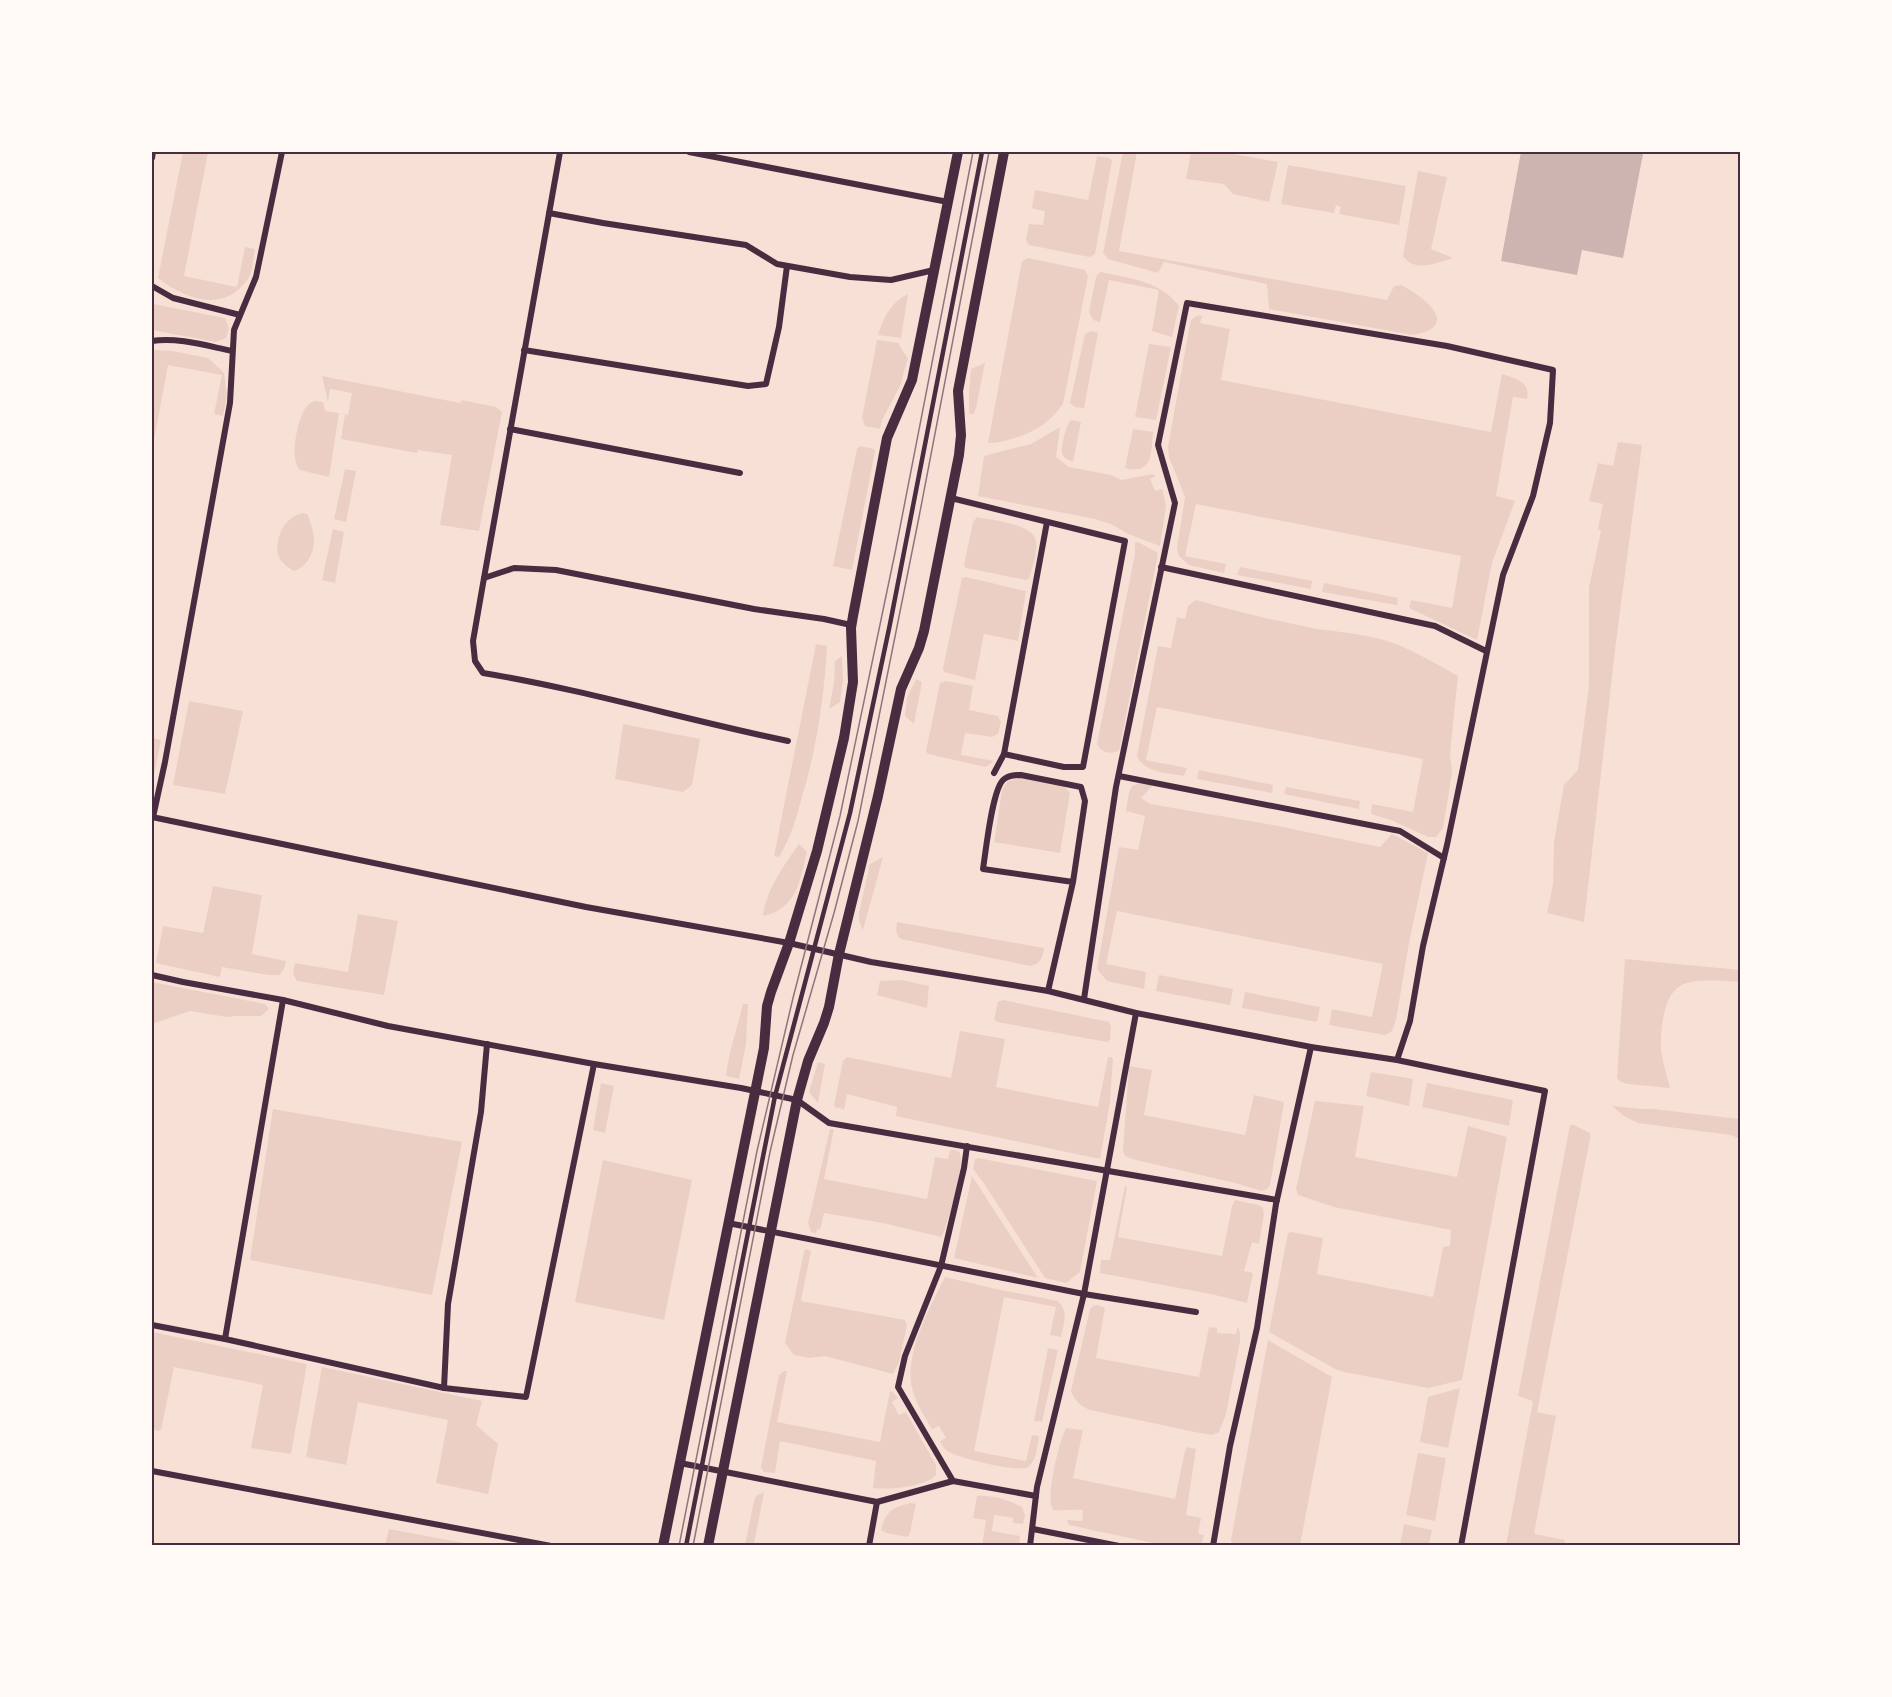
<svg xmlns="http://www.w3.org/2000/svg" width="1892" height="1697" viewBox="0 0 1892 1697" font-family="Mulish,sans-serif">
<rect width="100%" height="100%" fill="#f7e1d7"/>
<!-- green -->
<g fill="#ebcfc5">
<path d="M183,152H208L184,276L237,287L245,247L255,249C253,258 253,270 249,277C226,314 186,300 158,278Z"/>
<path d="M1123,152H1137L1119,251L1387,300L1394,286L1401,285C1423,296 1463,326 1413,335L1269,309L1267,284L1164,262L1158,273L1108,259L1103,253Z"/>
<path d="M1191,152H1223L1278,162L1269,202L1233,194L1224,184L1186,179Z"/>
<path d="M1097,156L1110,158L1112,161L1095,254L1089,257L1029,245L1026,240L1029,224L1043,225L1045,211L1034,209L1032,207L1035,190L1088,200Z"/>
<path d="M1288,165L1406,186L1399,225L1339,214L1341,207L1336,205L1334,213L1281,204Z"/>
<path d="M1418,171L1447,177L1431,249L1453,258C1436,263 1415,273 1403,256Z"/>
<path d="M1028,258L1085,270L1088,276L1063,404C1049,424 1032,434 1008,440C1001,442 995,443 988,443L1022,261Z"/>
<path d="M1101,272C1131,279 1159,280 1179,306L1172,337L1152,331L1159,290L1109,280L1100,322L1093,320L1089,312L1096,277L1098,274Z"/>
<path d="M908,294L901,338L878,335C883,318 892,301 908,294Z"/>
<path d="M153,304L225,318L229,329L226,338L216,342L152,330Z"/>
<path d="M1198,315L1202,316L1200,323L1230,329L1221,380L1491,432L1502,374C1515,378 1531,382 1527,399L1513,397L1496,496L1515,501L1492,563L1477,640L1409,608L1411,600L1452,608L1461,556L1196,504L1185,556L1226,564L1224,573L1189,565L1179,556L1177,548L1185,497L1169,457L1168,447L1189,329L1191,320Z"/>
<path d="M1092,331L1098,333L1084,408L1075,407L1070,403L1084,338L1085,334Z"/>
<path d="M877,340L899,343L900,347L908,358L900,386L882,420L880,429L865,426L862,418Z"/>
<path d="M1149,344L1171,347L1156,420L1135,417Z"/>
<path d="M154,350L172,351L208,358L224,373L227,396L223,416L214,414L222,375L168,365L152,451V351Z"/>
<path d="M985,363L976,408L974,414H969V391L971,369Z"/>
<path d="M322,376L460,403L462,400L496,407L502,412L479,531L440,525L452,455L418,450L417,453L341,439L345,414L348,415L352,393L330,389L328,402Z"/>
<path d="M315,401L323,402L325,411L339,413L329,477L300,470C289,459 297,418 307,406C308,404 312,402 315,401Z"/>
<path d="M1071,420L1081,422L1073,462C1069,460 1063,458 1062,453C1061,446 1066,425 1071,420Z"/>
<path d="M1060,427L1056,457L1069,467L1111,475L1122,480L1153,474L1156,476L1150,479L1155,491L1162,489L1163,491L1166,506L1160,546L1128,534L1111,524L1095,519L978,496L984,457L987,455L1031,444Z"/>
<path d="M1133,429L1153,432C1151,452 1153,476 1125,468Z"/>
<path d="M1618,442L1642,445L1616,642L1584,922L1547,913L1553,884L1554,842L1564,785L1578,770L1589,686V587L1601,531L1598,529L1603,504L1589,501L1598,463L1613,466Z"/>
<path d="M860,446L874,449L875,451L852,570L833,566L857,449Z"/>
<path d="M345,469L356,471L346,522L334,519Z"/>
<path d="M304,513L308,515C310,522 314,532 314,540C314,553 307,567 294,571C287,567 279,561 278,554C275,536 286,515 304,513Z"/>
<path d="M977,517C991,520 1034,524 1036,541C1038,552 1032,568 1029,579L1026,580L966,568L964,565L973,522Z"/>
<path d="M333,529L344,532L335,583L322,580Z"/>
<path d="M1135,542H1138L1158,553L1157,559L1119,751C1109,754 1103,754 1097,744L1135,554Z"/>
<path d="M1240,567L1312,581L1311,589L1237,575Z"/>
<path d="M966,577L1026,591L1018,641L984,634L975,680L944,672L943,668L962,578Z"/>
<path d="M1324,583L1398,598L1397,605L1322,592Z"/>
<path d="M1196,600C1234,611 1272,620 1312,628C1336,632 1360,633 1384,640C1411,648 1434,663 1458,676L1450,753L1452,773L1443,828L1436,837H1428L1391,820L1371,814L1372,804L1413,812L1423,759L1157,707L1146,760L1187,768L1184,776C1169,773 1144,773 1137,756L1158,646L1171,648L1177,617L1185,619L1188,606Z"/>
<path d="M816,644L827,646C824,698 817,747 802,797C796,819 791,837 779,857L774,856Z"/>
<path d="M842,656L843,681L840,702L829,709L834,683L835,661Z"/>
<path d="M916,679L922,682L914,724L905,716L907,698Z"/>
<path d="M946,681L973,686L969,710L998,716L1001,722L998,734L992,737L965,733L961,755L994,761L986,767L928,754L926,751L940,683Z"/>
<path d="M189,701L243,711L225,794L173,785Z"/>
<path d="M623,724L700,739L692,785L683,792L615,779Z"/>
<path d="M152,738L161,740L152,785Z"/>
<path d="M1199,770L1273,785L1272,793L1197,779Z"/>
<path d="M1024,777L1063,785L1070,793L1060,853L994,842L1002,790L1008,781Z"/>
<path d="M1144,782L1154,784L1141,798L1150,804L1273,825L1380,847L1392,834L1428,853L1409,943L1396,1020L1392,1031L1385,1035L1329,1025L1332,1009L1372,1017L1383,964L1117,911L1106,964L1146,972L1144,989L1107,981L1097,969L1119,847L1138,850L1145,816L1126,811L1129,792L1132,786Z"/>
<path d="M1286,787L1360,801L1359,809L1284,794Z"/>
<path d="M799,844L807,852C800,880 797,909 763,916C767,888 783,867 799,844Z"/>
<path d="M883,857L863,930L859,921V913L870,864Z"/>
<path d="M213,886L262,895L252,954L286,961L284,969L279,975H268L222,967L220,977L156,963L163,926L203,933Z"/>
<path d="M358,914L398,921L384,995L297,981L293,974L295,963L348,972Z"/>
<path d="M897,922L1044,948C1043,958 1040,964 1030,966L901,939C895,934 896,929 897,922Z"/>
<path d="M1625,959L1740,970V982C1726,981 1692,978 1680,986C1663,996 1660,1032 1661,1051C1663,1063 1667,1076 1670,1088L1628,1084L1621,1082L1617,1078Z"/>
<path d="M1159,975L1233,989L1230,1005L1156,991Z"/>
<path d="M901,980L929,986L927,1008L877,995L880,981Z"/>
<path d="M152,982L265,1004L269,1009L261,1016H234L227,1017L190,1011L152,1024Z"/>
<path d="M1245,992L1320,1007L1317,1022L1242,1008Z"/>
<path d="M1003,1000L1109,1022L1111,1027L1110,1040L1107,1042L997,1022L994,1019L998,1002Z"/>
<path d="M743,1004H748L746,1044L739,1079L726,1076C729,1051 737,1029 743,1004Z"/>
<path d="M960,1031L1005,1039L996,1087L1098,1107L1108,1057H1111L1113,1059L1110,1102L1100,1159L896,1116L897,1107L847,1094L844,1110L840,1108H836L834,1105L843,1061L847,1057L951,1078Z"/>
<path d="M818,1062L825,1064L818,1103L809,1092Z"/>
<path d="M1129,1066L1152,1070L1144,1115L1245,1135L1254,1095L1284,1102L1270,1185L1267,1189L1262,1191L1235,1183L1132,1159L1125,1156L1123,1151Z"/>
<path d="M1371,1072L1413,1079L1409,1106L1366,1096Z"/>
<path d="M601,1083L614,1086L605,1133L593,1130Z"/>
<path d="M1427,1083L1513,1100L1509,1126L1422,1107Z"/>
<path d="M1315,1101L1364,1106L1355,1157L1457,1177L1468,1126L1507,1137L1462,1380L1428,1388L1344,1372L1335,1369L1269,1332L1288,1233L1291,1232L1323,1238L1317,1274L1433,1297L1443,1247L1450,1246L1451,1230L1334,1207L1298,1195L1296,1189Z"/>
<path d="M1612,1106L1641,1109H1653L1740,1119V1139L1731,1135L1638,1123L1624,1116Z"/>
<path d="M273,1109L462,1142L432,1295L250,1260Z"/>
<path d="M1570,1125H1574L1590,1133V1139L1537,1412L1556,1416L1534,1534L1565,1540L1564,1545H1506L1533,1401L1518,1396Z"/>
<path d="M830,1129H834L824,1179L927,1199L935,1157L948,1159L950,1150C953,1150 957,1150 959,1152C967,1161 948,1218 945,1230L941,1237L883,1223L824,1213L820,1230L817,1229L816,1234L811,1232L808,1223Z"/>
<path d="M978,1158L1097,1181L1080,1272L1066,1283L1045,1278L985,1185L973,1169L975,1159Z"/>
<path d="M603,1160L692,1180L664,1320L575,1302Z"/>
<path d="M972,1176L1038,1278L954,1258Z"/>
<path d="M1125,1186L1127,1187L1118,1237L1222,1256L1232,1206L1235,1200L1259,1205L1263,1208L1264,1214L1259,1244L1252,1242L1244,1271L1253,1273L1247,1303L1211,1294L1100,1273L1101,1260H1110Z"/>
<path d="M806,1249L811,1251L801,1301L905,1320L907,1325L899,1362L893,1374L825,1356L809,1358L794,1355L785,1343L804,1252Z"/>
<path d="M945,1277L996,1289L1058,1301C1069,1312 1064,1323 1061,1337L1050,1335L1056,1307L1004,1297L974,1451L1026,1461L1032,1435L1039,1436C1037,1446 1037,1461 1028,1467C1018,1473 959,1458 949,1452C945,1450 942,1446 940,1441L946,1438L939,1426L932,1429C925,1417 917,1405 913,1392C902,1356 930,1308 945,1277Z"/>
<path d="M1098,1305L1105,1308L1096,1358L1199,1377L1209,1327L1217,1328V1333L1236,1334L1238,1327L1240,1333V1341L1226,1414L1219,1432L1212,1435L1195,1432L1090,1410C1080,1406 1075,1401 1071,1391L1090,1309L1093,1306Z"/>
<path d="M152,1332L307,1364L291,1454L251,1448L263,1385L174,1367L161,1430L158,1431L152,1429Z"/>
<path d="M1268,1340L1332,1377L1300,1545H1233L1231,1540Z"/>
<path d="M1048,1348L1058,1350L1042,1422L1034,1421Z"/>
<path d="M322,1367L482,1401L476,1425L498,1444L488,1494L436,1483L448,1420L358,1402L346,1465L306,1457Z"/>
<path d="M784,1371H787L777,1422L880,1442L890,1391L894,1393L898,1398L892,1402L899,1415L905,1412L907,1414L936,1465V1475C925,1487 889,1490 873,1488L876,1461L780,1441L775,1473L764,1472L761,1467L779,1375Z"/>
<path d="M1460,1388L1448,1448L1420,1442L1428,1397Z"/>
<path d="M1066,1428L1083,1430L1073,1478L1175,1499L1185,1451L1187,1447L1196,1449L1186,1515L1201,1518L1198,1534L1204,1535L1201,1545H1162L1069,1525L1067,1520L1082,1521L1083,1510C1073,1509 1063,1511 1053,1510C1045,1499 1059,1441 1066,1428Z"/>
<path d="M1418,1453L1446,1458L1435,1521L1406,1515Z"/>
<path d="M764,1492L754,1544L762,1545H745L754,1501L756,1496Z"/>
<path d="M977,1496C994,1495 1008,1500 1022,1507L1025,1515L1023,1524L1013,1523V1518L994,1515L992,1531L1020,1536L1019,1545H982L986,1520L973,1518Z"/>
<path d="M911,1503L916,1504L910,1533L908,1537L886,1533L881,1530C885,1511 894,1507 911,1503Z"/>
<path d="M1404,1524L1432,1530L1429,1545H1400Z"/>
<path d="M389,1529L394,1530L475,1545H385Z"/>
</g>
<!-- building -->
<path fill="#ccb4b1" d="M1521,152H1628L1643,154L1623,258L1582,250L1577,275L1501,261Z"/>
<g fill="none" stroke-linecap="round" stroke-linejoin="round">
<!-- service -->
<path stroke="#4a2c40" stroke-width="4.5" d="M686,1546L775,1096L850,813L890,624L982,152"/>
<!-- minor -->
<g stroke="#4a2c40" stroke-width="6">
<path d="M689,152L948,202"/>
<path d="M152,158L153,152"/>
<path d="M549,213L603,223L746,245L777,264L850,277L891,280L934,270"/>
<path d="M152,286L173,298L240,315"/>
<path d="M152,341C178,337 207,346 232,351"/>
<path d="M524,350L748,386L766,384L779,327L787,266"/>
<path d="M510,429L740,473"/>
<path d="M951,498L1125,541L1083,767H1064L1004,754"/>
<path d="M1161,567L1435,626L1486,651"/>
<path d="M484,578L560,152"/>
<path d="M788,741C686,720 586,690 483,673L475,661L473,641L484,578L514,568L556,570L754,609L824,619L851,625"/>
<path d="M994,773L1004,754L1047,522"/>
<path d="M1119,776L1400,831L1444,858"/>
<path d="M152,817L586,907L789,943L871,962L1048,991L1136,1013L1311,1047L1397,1060L1545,1091L1461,1546"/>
<path d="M153,817L165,762L230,403L234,330L256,277L282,152"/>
<path d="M152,975L183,982L283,1000L388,1026L594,1064L741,1088L797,1100L829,1123L1277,1200"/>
<path d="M1048,991L1073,882L1085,801L1081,787L1021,775C1015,775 1008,775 1003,780C992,791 986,850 983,869L1073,882"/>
<path d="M1084,999L1116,787L1175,503L1158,445L1187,303L1447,346L1553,370L1550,423L1533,496L1503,575L1447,845L1423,946L1410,1021L1397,1060"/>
<path d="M728,1223L1084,1294L1196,1312"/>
<path d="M152,1325L225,1339L444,1388L526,1397L594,1064"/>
<path d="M225,1339L283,1000"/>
<path d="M444,1388L448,1304L481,1112L487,1044"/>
<path d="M680,1463L877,1502L953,1481L1036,1496"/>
<path d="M152,1471L551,1546"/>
<path d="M953,1481L898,1387L905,1356L941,1266L964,1168L967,1146"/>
<path d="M1033,1529L1119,1546"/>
<path d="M869,1546L877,1502"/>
<path d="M1030,1546L1037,1487L1084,1294L1136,1013"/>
<path d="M1213,1546L1230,1446L1257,1328L1276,1204L1311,1047"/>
</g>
<!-- tertiary -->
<g stroke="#4a2c40" stroke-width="10">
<path d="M663,1546L764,1048L767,1006L771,992L789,943L817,851L844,738L853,682L851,628L853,616L887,438L912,380L958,152"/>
<path d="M708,1546L797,1100L808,1061L824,1023L829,1007L839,954L878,796L901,689L919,648L924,631L959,455L961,435L958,391L1004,152"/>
</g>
<!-- tram -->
<g stroke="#8f747c" stroke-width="1.5">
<path d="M679,1546L757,1151L793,998L840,816L896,548L973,152"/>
<path d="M693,1546L770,1152L793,1055L834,913L858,821L919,517L989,152"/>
</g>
</g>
<!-- border -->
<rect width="1892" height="1697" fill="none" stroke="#fffaf5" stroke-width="306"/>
<rect x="153" y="153" width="1586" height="1391" fill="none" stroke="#4a2c40" stroke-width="2"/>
</svg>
